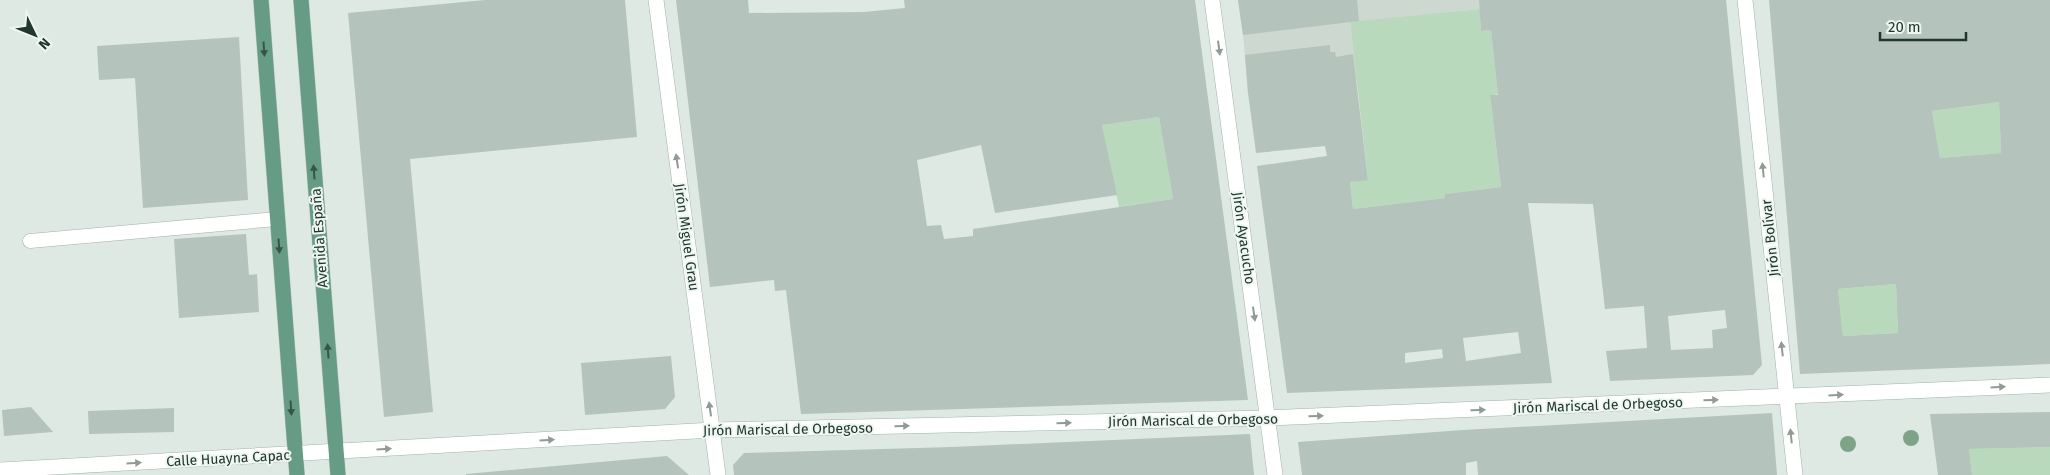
<svg xmlns="http://www.w3.org/2000/svg" width="2050" height="475" viewBox="0 0 2050 475" font-family="'Fira Sans',sans-serif">
<rect width="100%" height="100%" fill="#dee9e3"/>
<!-- built -->
<path fill="#cdd8d1" d="M1238,0H1479L1480,9L1350,23L1357,81L1248,93L1243,35Z"/>
<!-- green -->
<g fill="#b8d9bc">
<path d="M1480,9L1481,31L1491,30L1498,94L1490,96L1501,187L1445,194V198L1353,209L1350,182L1368,179L1350,22Z"/>
<path d="M1999,102L2001,153L1940,158L1932,111Z"/>
<path d="M1159,117L1173,199L1119,207L1102,125Z"/>
<path d="M1896,284L1898,333L1843,336L1838,289Z"/>
<path d="M2050,447V475H1972L1969,449Z"/>
</g>
<!-- building -->
<g fill="#b4c3bb" fill-rule="evenodd">
<path d="M485,0H625L637,137L410,159L433,412L384,417L348,13Z"/>
<path d="M676,0H748L749,13L864,12L905,8L904,0H1195L1248,400L801,414L786,290L775,291L774,280L710,287ZM1159,117L1173,199L973,229V236L944,239L941,225L927,226L917,160L981,145L995,213L1117,195L1102,125Z"/>
<path d="M1238,0H1357L1359,21L1243,35Z"/>
<path d="M1479,0H1726L1762,365L1753,375L1610,381L1606,351L1647,348L1644,306L1605,309L1593,204L1528,203L1552,383L1287,393L1257,166L1327,156L1325,146L1256,153L1248,93L1245,55L1330,45V52H1335L1336,57L1353,54L1368,180L1350,182L1353,209L1445,198V194L1501,187L1490,95H1498L1491,30L1481,31ZM1725,310L1727,328L1712,330L1713,348L1671,350L1668,316ZM1518,332L1521,353L1466,361L1463,338ZM1442,349L1443,358L1405,363V353Z"/>
<path d="M1769,0H2050V364L1800,374ZM1999,102L2001,153L1940,158L1932,111ZM1896,284L1898,333L1843,336L1838,289Z"/>
<path d="M239,37L248,200L143,208L135,78L99,80L97,46Z"/>
<path d="M246,234L249,275L257,274L259,312L179,318L174,239Z"/>
<path d="M671,356L675,397L665,409L585,415L581,363Z"/>
<path d="M31,407L53,432L4,436L2,410Z"/>
<path d="M174,408V432L89,434L88,411Z"/>
<path d="M2050,412V447L1969,449L1972,475H1938L1930,414Z"/>
<path d="M1772,413L1777,475H1478L1477,461L1466,463V475H1302L1298,442L1463,430Z"/>
<path d="M1250,434L1254,475H734L733,465L744,453L952,447Z"/>
<path d="M667,456L689,475H466V474Z"/>
</g>
<g fill="none" stroke-linecap="round" stroke-linejoin="round">
<!-- lane casing -->
<g stroke="#a2b0a9" stroke-width="15">
<path id="lane" d="M30,241L277,219"/>
</g>
<!-- street casing -->
<g stroke="#a2b0a9" stroke-width="16">
<g id="street">
<path d="M656,0L718,475"/>
<path d="M1212,0L1275,475"/>
</g>
</g>
<!-- secondary casing -->
<g stroke="#9eb4a9" stroke-width="16">
<g id="secondary">
<path d="M1745,0L1795,475"/>
<path d="M0,470L713,430L1267,418L2050,385"/>
</g>
</g>
<!-- primary casing -->
<g stroke="#bcc3c0" stroke-width="16">
<g id="primary">
<path d="M261,0L297,475"/>
<path d="M301,0L338,475"/>
</g>
</g>
<!-- lane -->
<use href="#lane" stroke="#fff" stroke-width="14"/>
<!-- street -->
<use href="#street" stroke="#fff" stroke-width="15"/>
<!-- secondary -->
<use href="#secondary" stroke="#fff" stroke-width="15"/>
<!-- primary -->
<use href="#primary" stroke="#669c86" stroke-width="15"/>
</g>
<!-- trees -->
<g fill="#7da488">
<circle cx="1911" cy="438" r="8"/>
<circle cx="1848" cy="444" r="8"/>
</g>
<!-- one-way arrows -->
<defs><path id="oneway-solid" d="M-6-.8H1V-3.2L6.5 0L1 3.2V.8H-6Z" transform="scale(1.25)"/></defs>
<g fill="#909b96">
<use href="#oneway-solid" transform="translate(1219 48) rotate(82)"/>
<use href="#oneway-solid" transform="translate(677 161) rotate(-98)"/>
<use href="#oneway-solid" transform="translate(1763 170) rotate(-96)"/>
<use href="#oneway-solid" transform="translate(1254 314) rotate(82)"/>
<use href="#oneway-solid" transform="translate(1782 349) rotate(-96)"/>
<use href="#oneway-solid" transform="translate(1998 387) rotate(-3)"/>
<use href="#oneway-solid" transform="translate(1836 395) rotate(-3)"/>
<use href="#oneway-solid" transform="translate(1711 400) rotate(-2)"/>
<use href="#oneway-solid" transform="translate(710 409) rotate(-98)"/>
<use href="#oneway-solid" transform="translate(1478 410) rotate(-2)"/>
<use href="#oneway-solid" transform="translate(1316 416) rotate(-2)"/>
<use href="#oneway-solid" transform="translate(1064 423) rotate(-1)"/>
<use href="#oneway-solid" transform="translate(902 426) rotate(-1)"/>
<use href="#oneway-solid" transform="translate(1791 436) rotate(-96)"/>
<use href="#oneway-solid" transform="translate(547 440) rotate(-3)"/>
<use href="#oneway-solid" transform="translate(384 449) rotate(-3)"/>
<use href="#oneway-solid" transform="translate(134 463) rotate(-3)"/>
</g>
<g fill="#365548">
<use href="#oneway-solid" transform="translate(264 49) rotate(86)"/>
<use href="#oneway-solid" transform="translate(314 172) rotate(-94)"/>
<use href="#oneway-solid" transform="translate(279 246) rotate(86)"/>
<use href="#oneway-solid" transform="translate(328 351) rotate(-94)"/>
<use href="#oneway-solid" transform="translate(291 408) rotate(86)"/>
</g>
<g text-anchor="middle" stroke-width="4" stroke-linejoin="round" paint-order="stroke">
<!-- street labels -->
<g font-size="14" fill="#21372e" stroke="#eef6f1">
<text transform="translate(687 237) rotate(82)" y="5">Jirón Miguel Grau</text>
<text transform="translate(319 238) rotate(-94)" y="5">Avenida España</text>
<text transform="translate(1244 238) rotate(82)" y="5">Jirón Ayacucho</text>
<text transform="translate(1770 238) rotate(-96)" y="5">Jirón Bolívar</text>
<text transform="translate(1598 405) rotate(-2)" y="5">Jirón Mariscal de Orbegoso</text>
<text transform="translate(1193 420) rotate(-1)" y="5">Jirón Mariscal de Orbegoso</text>
<text transform="translate(788 429) rotate(-1)" y="5">Jirón Mariscal de Orbegoso</text>
<text transform="translate(228 458) rotate(-3)" y="5">Calle Huayna Capac</text>
</g>
</g>
<!-- north arrow -->
<g transform="translate(35 35) rotate(133)" stroke="#eef6f1" stroke-width="4" paint-order="stroke">
<path d="M0-4L9 19L0 12L-9 19Z" fill="#21372e"/>
<text y="-8" font-size="14" font-weight="bold" text-anchor="middle" fill="#21372e">N</text>
</g>
<!-- scale -->
<path d="M1880 32v8h86v-8" fill="none" stroke="#21372e" stroke-width="2.5"/>
<text x="1888" y="32" font-size="15" fill="#21372e" stroke="#eef6f1" stroke-width="4" paint-order="stroke">20 m</text>
</svg>
